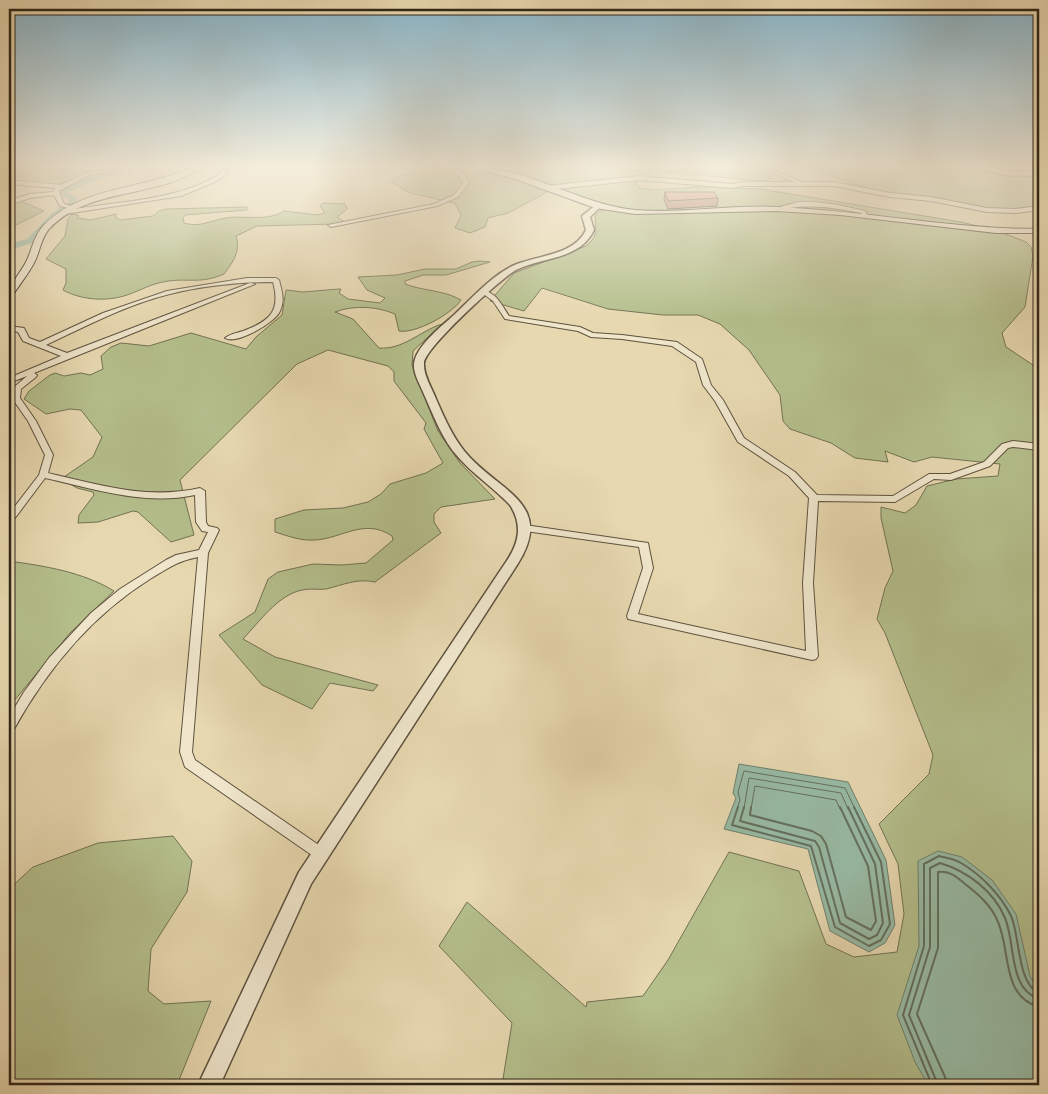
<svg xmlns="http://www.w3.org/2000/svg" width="1048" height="1094" viewBox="0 0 1048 1094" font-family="'Libre Caslon Text',serif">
<rect width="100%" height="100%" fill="#e7d8b0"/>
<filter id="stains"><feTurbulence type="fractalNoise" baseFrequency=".004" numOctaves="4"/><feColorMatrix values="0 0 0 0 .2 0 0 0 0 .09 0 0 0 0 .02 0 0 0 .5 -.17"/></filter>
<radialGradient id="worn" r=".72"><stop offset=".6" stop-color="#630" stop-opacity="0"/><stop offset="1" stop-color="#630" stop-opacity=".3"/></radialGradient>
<!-- green -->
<g fill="#b4bf8c" stroke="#727252">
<path d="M9,166H95C84,178 45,193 29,183C22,178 18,175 9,173Z"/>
<path d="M523,166H745L772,177L771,179L762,181L653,171L646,174L636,183L639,188L654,190L698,187L760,189L961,222L998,231L1026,242L1031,247L1033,256L1025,307L1002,333L1006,347L1039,369V1085H502L512,1023L439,946L467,902L586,1007L587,1002L643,996L668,960L729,852L799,871L826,944L854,957L897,952L904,914L898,864L879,824L929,774L933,755L885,633L877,619L885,588L893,571L881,518V507L905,513L916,505L927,486L956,479L998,476L1000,464L932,457L914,462L885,451L888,462L855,458L831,443L790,429L783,421L780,395L749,350L720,324L698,315H663L608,309L542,288L524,311L490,301L514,273L586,246C598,236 596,231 595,216L598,212L605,209L582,204L549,191L508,213L488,218L485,227L470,233L455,228L461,215L455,203L410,193L391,182C407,161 492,185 523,166Z"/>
<path d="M817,166H964L998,174L1039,176V210L1013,213L975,210L942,199L898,196L856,185L821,172Z"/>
<path d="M20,201L44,211L12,227L9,226V205Z"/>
<path d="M323,203L345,204L347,209L337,217L345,222L338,224L257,226L236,236C241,251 233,262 224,274C199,285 186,277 163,282C151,284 139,291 127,295C107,302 81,300 63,290L66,283V269L46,259L65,236L68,219L72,214L78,215V218L91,220L116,214V218L120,220L153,216L159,211L166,209L247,207V210L185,215L183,218L184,223C201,228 211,220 226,218C246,215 266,222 284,211L318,215L325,213L320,206Z"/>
<path d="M480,261L490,262L446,275H423L405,281V284C423,291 444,290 461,300C452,314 415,334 399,331L395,314C376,306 354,305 335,312L353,319L379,348C403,350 420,331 442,324L413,351L412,365L438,431L460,463L495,499L441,507L434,514V522L441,533L375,582C357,578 343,585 326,589C318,590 310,588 302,590C278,595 260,621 243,639L275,657L378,685L373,691L330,683L312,709L262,685L219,635L255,612L268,579L278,572L313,564L342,565L366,563L393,540L392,536C363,516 338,542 309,540C298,540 285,535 275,532V519L304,510L343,508L368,502L381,494L390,484L426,473L443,463L424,429L426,423L394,381V372L388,366L328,350L297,364L180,480L194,535L171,542L138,512L133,511L98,522L78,523L79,515L94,495L93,492L77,488L61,479L93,457L102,437L81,410L70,409L46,414L24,399L29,391L50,375L55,373L64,376L81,373L90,375L103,369L101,356L111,347L121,343L149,346L191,333L246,349L256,337L282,315L286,290L303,292L339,289H341L339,293L348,299L380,303L385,298L367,290L358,277L397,275L425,269H456L472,262Z"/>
<path d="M9,561C45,566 83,572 114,591L70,633L9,707Z"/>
<path d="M173,836L192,861L187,892L151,949L148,991L164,1004L211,1001L177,1085H9V889L33,867L98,843Z"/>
</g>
<!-- water -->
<g fill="#98bba5" stroke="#6e7f6d">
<path d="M739,764L848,782L886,860L895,925L885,943L869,952L830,931L808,849L724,829L736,798L733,793Z"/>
<path d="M938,851L962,857L992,880L1016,914L1030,976L1039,991V1085H928L915,1062L897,1015L919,946L918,861Z"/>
</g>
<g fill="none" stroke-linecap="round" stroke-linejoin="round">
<!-- shore-far1 -->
<g stroke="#64705f" stroke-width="1">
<path d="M737,809L740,800L738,792L744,771L845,788L855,809"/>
<path d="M744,809L749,778L841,793L848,809"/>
<path d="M751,809L755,786L836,800L840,809"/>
</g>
<!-- shore -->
<g stroke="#64705f" stroke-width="2">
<path d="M738,807L732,825L811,846L835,927L869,946L881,940L890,924L881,862L854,807"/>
<path d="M744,807L740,821L815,841L819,847L840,923L869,939L877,935L883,923L875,864L848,807"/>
<path d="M751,807L750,815L812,831L821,836L826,844L846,917L871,930L876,921L868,866L840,807"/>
<path d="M932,1085L903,1015L924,946V864L939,856C946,858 955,859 961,863C980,874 1001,895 1011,916C1020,935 1017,984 1039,993"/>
<path d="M938,1085L909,1015L930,947V868L940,863C967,871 994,891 1005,918C1016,944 1008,989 1039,999"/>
<path d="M946,1085L945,1077L917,1014L938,948V872C949,870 957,877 965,884C978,894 992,906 998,922C1011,951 1001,996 1039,1007"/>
</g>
<!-- river -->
<path fill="#98bba5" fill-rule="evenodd" d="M130,166H145L94,181L68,192L77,198L76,205L57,218L33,243L9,250V244L27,239L51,214L69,202V199L60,195L61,189L88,177Z"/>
<!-- minor casing -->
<g stroke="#5e523f" stroke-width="2">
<g id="minor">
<path d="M111,166H117L107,172L89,175L59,191L64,204L75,207V209C123,201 180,200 221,173V166H226L227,174L215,182L181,196L65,214L62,212L63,211L72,209L60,206L54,195L30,198L9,205V201L29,194L53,192L56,188L9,184V180L61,185L86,173L104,170Z"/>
<path d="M448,166C459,166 464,174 469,183L458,197L437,206L331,227L328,225L434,204L454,195L463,183L459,175Z"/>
<path d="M753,166H760L801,181V182H834L890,193L931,197L987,208L1015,209L1039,206V210L1015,213L987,212L931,201L890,197L834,186H742L732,188L639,180L547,190L544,188L547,186L639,176L732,184L742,182H795Z"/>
<path d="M798,202C821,201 843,206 865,211L867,215L864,217L861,213C831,207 805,203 776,211L773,209Z"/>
<path d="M247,278H276L279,280C282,291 285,301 280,311C275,323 236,345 225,338C230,334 237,333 243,331C270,321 281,311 273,282C242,282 201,286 170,294C128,304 86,326 46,345L67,353L250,283L255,284L34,373L37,375L36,377L21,389L20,398L36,421L53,455L48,473C100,485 147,500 200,488L205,491L206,522L208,526L217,528L219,530L208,553L192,752L195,760L326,850L328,854L326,858L321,860L316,858L185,767L180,752L198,557C177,561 167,569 150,579C91,616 46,671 13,731L9,733V717L24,692L49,658L91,613L120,589L166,560L176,555L199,550L208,532L202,531L196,522L195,495C145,506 95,489 45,478L12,522L9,523V514L39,475L45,455L28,421L12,398L13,388L27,376L9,383V378L61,356L23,341L18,332L9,330V326L24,328L29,338L40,342L103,313L167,291Z"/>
<path d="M482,291C495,290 503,307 509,316L580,327L593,333L622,335L677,342L702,359L711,385L723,400L744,438L795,472L817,495L893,496L929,474H950L984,462L1002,444L1013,441L1039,444V450L1013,447L1008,448L990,466L951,480L934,479L895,502L818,501L813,583L818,656L816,659L812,660L628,619L627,616L643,568L639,547L525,531L522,530L520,528L522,526L525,525L648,543L653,568L638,614L806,651L803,583L809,498L789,476L738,442L715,401L703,385L696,362L672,346L622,339L591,337L578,331L505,319L493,301L482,293Z"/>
</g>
</g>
<!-- tertiary casing -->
<g stroke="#5e523f" stroke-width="3">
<g id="tertiary">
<path d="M971,166H983L1004,171L1039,172V176L1004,175Z"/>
<path d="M596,205L601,206L590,217L594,230C580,260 542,257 516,270C500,279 425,348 424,363C423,375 432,388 436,399C444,417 452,436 465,452C497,491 557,503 517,565L311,884L220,1085H198L299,872L506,562C519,543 523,525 510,505C494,488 474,475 459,458C442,440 433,414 423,392C419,382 411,370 415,359C421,342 442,326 455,314C473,297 494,273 517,264C540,255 574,255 586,230L582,216Z"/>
</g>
</g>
<!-- secondary casing -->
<g stroke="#302619" stroke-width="2">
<g id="secondary">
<path d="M194,166H203C158,200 91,185 49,229C41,238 40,251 35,261C29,273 20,284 12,296L9,297C9,283 21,273 27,260C32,249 34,236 43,226C82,185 146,190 194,166Z"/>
<path d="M468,166C526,166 578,204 635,210C683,214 731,204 779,207C866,211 952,229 1039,229V233H996L840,215L776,211L635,214L595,208L515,179Z"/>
</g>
</g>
<!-- minor -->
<use href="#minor" fill="#efe6cc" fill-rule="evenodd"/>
<!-- tertiary -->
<use href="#tertiary" fill="#efe6cc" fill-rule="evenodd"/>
<!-- secondary -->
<use href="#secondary" fill="#efe6cc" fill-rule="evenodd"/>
</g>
<!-- wall -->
<path fill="#b47866" stroke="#302619" d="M665,192L718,198L717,206L668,209L664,200Z"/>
<!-- building -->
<path fill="#d18b77" stroke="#302619" d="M665,192H714L718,198L668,201Z"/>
<!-- sky -->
<linearGradient id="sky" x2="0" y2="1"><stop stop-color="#88b7cd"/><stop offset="0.52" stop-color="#f4eddb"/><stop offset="1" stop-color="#f4eddb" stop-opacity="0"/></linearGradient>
<rect width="1048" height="319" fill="url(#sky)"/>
<!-- margin -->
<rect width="1048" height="1094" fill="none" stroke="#e7d8b0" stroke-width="30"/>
<rect x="10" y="10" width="1028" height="1074" fill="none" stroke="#302619" stroke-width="2.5"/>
<rect x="15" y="15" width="1018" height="1064" fill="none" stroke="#302619"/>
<rect width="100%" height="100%" filter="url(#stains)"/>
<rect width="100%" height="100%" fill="url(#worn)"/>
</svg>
